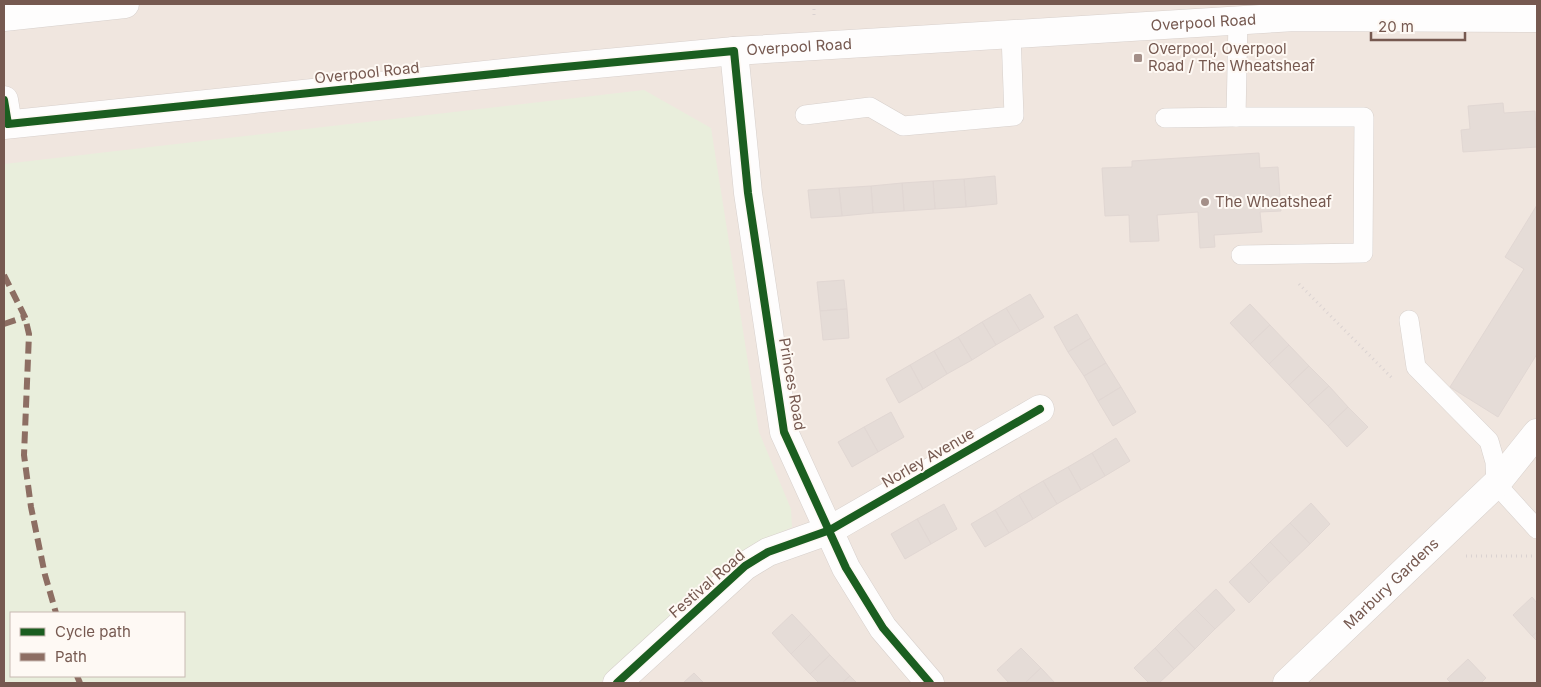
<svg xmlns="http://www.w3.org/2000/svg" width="1541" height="687" viewBox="0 0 1541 687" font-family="Inter,sans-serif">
<rect width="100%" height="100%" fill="#f8f4f0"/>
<!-- residential -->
<path fill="#f0e6df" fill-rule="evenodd" d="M4,4H1537V683H4ZM11,613H184V676H11Z"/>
<!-- green -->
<path fill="#e9eedc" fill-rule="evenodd" d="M644,90L711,128L759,432L791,509L792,527L746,549L600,683H4V164ZM11,613H184V676H11Z"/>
<!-- building -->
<g fill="#e5dcd7" stroke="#e1d7d3">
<path d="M1503,103L1504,113L1535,111L1537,147L1463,152L1461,130L1470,129L1468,106Z"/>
<path d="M1259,153L1260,168L1278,167L1281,211L1260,212L1262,232L1214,235L1215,247L1200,248L1198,212L1157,215L1159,241L1130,242L1129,215L1105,216L1102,168L1132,167V161Z"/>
<path d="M995,176L997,204L966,207L964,179Z"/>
<path d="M964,179L966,207L935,209L933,181Z"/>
<path d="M933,181L935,209L904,211L902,183Z"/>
<path d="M902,183L904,211L873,213L871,186Z"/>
<path d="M871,186L873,213L842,216L839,188Z"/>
<path d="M839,188L842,216L811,218L808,190Z"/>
<path d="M1537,205V354L1498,417L1450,387L1524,269L1505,257Z"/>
<path d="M844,280L847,309L820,311L817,282Z"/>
<path d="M1030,294L1044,317L1020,331L1006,308Z"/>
<path d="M1250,304L1270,325L1250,344L1230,323Z"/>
<path d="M1006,308L1020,331L996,345L982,322Z"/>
<path d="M847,309L849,338L823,340L820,311Z"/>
<path d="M1077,314L1091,338L1068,352L1054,327Z"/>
<path d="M982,322L996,345L972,360L958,337Z"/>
<path d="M1270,325L1289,345L1269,364L1250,344Z"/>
<path d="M958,337L972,360L947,374L934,351Z"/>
<path d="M1091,338L1106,363L1084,376L1068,352Z"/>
<path d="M1289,345L1309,366L1289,385L1269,364Z"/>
<path d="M934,351L947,374L923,389L910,365Z"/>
<path d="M1106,363L1121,387L1098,401L1084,376Z"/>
<path d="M910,365L923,389L899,403L886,379Z"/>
<path d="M1309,366L1329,386L1308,405L1289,385Z"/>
<path d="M1329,386L1348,407L1328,426L1308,405Z"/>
<path d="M1121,387L1136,412L1113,426L1098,401Z"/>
<path d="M1348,407L1368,427L1347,447L1328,426Z"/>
<path d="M891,412L904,437L878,452L864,427Z"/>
<path d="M864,427L878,452L852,467L838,442Z"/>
<path d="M1116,438L1130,461L1105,476L1092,453Z"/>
<path d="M1092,453L1105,476L1081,490L1068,467Z"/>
<path d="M1068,467L1081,490L1057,504L1043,481Z"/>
<path d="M1043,481L1057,504L1033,519L1019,495Z"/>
<path d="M1019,495L1033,519L1009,533L995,510Z"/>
<path d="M1311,503L1330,524L1310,544L1290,523Z"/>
<path d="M944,504L957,529L931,544L917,519Z"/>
<path d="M995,510L1009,533L985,547L971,524Z"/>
<path d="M917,519L931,544L905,559L891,534Z"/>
<path d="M1290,523L1310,544L1290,563L1270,542Z"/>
<path d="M1270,542L1290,563L1269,583L1250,562Z"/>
<path d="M1250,562L1269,583L1249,603L1229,582Z"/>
<path d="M1216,589L1235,610L1215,629L1195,609Z"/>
<path d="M1532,597L1537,603V632L1532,636L1513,615Z"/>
<path d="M1195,609L1215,629L1195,649L1175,628Z"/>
<path d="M792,614L811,634L791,654L772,633Z"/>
<path d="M1175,628L1195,649L1174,669L1155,648Z"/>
<path d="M1537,632V641L1532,636Z"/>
<path d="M811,634L830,655L810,674L791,654Z"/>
<path d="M1021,648L1041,668L1025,683H1009L997,670Z"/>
<path d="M1155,648L1174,669L1159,683H1149L1134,668Z"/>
<path d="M830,655L850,676L842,683H819L810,674Z"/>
<path d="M1468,659L1486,678L1481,683H1451L1447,679Z"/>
<path d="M1041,668L1055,683H1025Z"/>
<path d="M694,673L704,683H683Z"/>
<path d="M850,676L857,683H842Z"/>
</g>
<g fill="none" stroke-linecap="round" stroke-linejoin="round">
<!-- lane casing -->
<g stroke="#d7d0cc" stroke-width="20">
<g id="lane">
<path d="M805,115L870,107L903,126L1014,116L1011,34"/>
<path d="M1236,117H1364L1363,253L1241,255"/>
<path d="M1165,118L1236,117L1238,20"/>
<path d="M1409,320L1416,367L1489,441L1495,462L1496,484L1537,529"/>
</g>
</g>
<!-- street casing -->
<g stroke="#d7d0cc" stroke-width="29">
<g id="street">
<path d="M4,17L125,4"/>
<path d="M734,51L748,193L784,432L846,568L883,628L930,683"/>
<path d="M4,100L8,124"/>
<path d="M617,683L745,566L768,552L830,530L1040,409"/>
<path id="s1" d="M1287,683L1496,484L1537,433"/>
</g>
</g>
<!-- secondary casing -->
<g stroke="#d8d0cc" stroke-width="29">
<g id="secondary">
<path id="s2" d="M4,125L543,69L734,51L1295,17L1537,18"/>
</g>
</g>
<!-- path -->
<g stroke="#dad2d1" stroke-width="3" stroke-dasharray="1 4" stroke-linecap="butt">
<path d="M814,4V16"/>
<path d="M1299,284L1392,378"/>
<path d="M1466,556H1534"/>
</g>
<!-- lane -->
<use href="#lane" stroke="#fefdfd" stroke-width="19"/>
<!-- street -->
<use href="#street" stroke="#fefdfd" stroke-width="28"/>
<!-- secondary -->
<use href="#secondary" stroke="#fefdfd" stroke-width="28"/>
<!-- quiet -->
<g stroke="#8d6e63" stroke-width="6" stroke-dasharray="12 6" stroke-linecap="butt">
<path d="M4,275L25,317L29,334L24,455L31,507L45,575L56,613"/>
<path d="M4,324L25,317"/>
<path d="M77,676L80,683"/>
</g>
<!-- cycleway casing -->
<g stroke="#fef9f4" stroke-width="11">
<g id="cycleway">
<path d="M4,100L8,124L543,69L734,51L748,193L784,432L846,568L883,628L930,683"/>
<path d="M617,683L745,566L768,552L830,530L1040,409"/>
</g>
</g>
<!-- cycleway -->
<use href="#cycleway" stroke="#1b5e20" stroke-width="8"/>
</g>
<!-- markers -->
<g fill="#a48f88" stroke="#fef9f4" stroke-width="2">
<rect x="1133" y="53" width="10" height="10" rx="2.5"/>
<circle cx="1205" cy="202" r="5"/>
</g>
<g text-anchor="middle" stroke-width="4" stroke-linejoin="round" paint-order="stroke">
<!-- street labels -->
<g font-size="15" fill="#765950" stroke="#fef9f4">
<text dy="5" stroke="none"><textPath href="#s2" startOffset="1204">Overpool Road</textPath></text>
<text dy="5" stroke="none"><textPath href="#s2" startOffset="799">Overpool Road</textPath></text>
<text transform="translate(367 73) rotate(-6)" y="5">Overpool Road</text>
<text transform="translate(792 384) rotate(80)" y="5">Princes Road</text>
<text transform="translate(928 458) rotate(-30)" y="5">Norley Avenue</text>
<text dy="5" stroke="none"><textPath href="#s1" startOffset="144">Marbury Gardens</textPath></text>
<text transform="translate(707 584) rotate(-41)" y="5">Festival Road</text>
</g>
<!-- poi labels -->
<g font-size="15" fill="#765950" stroke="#fef9f4" text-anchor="start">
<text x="1148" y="54">Overpool, Overpool<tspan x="1148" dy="17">Road / The Wheatsheaf</tspan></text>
<text x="1215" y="207">The Wheatsheaf</text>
</g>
</g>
<!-- border -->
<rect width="1541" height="687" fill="none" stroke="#765950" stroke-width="10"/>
<!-- legend -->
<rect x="10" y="612" width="175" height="65" fill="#fef9f4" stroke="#c8b9b2"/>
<rect x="20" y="628" width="25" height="8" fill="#1b5e20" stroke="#c8b9b2"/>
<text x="55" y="637" font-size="15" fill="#765950">Cycle path</text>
<rect x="20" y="653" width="25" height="8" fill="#8d6e63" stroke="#c8b9b2"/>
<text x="55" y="662" font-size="15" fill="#765950">Path</text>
<!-- scale -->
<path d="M1371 32v8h94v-8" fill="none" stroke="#765950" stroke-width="2.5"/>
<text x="1378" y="32" font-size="15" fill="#765950" stroke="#fef9f4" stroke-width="4" paint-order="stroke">20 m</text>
</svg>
